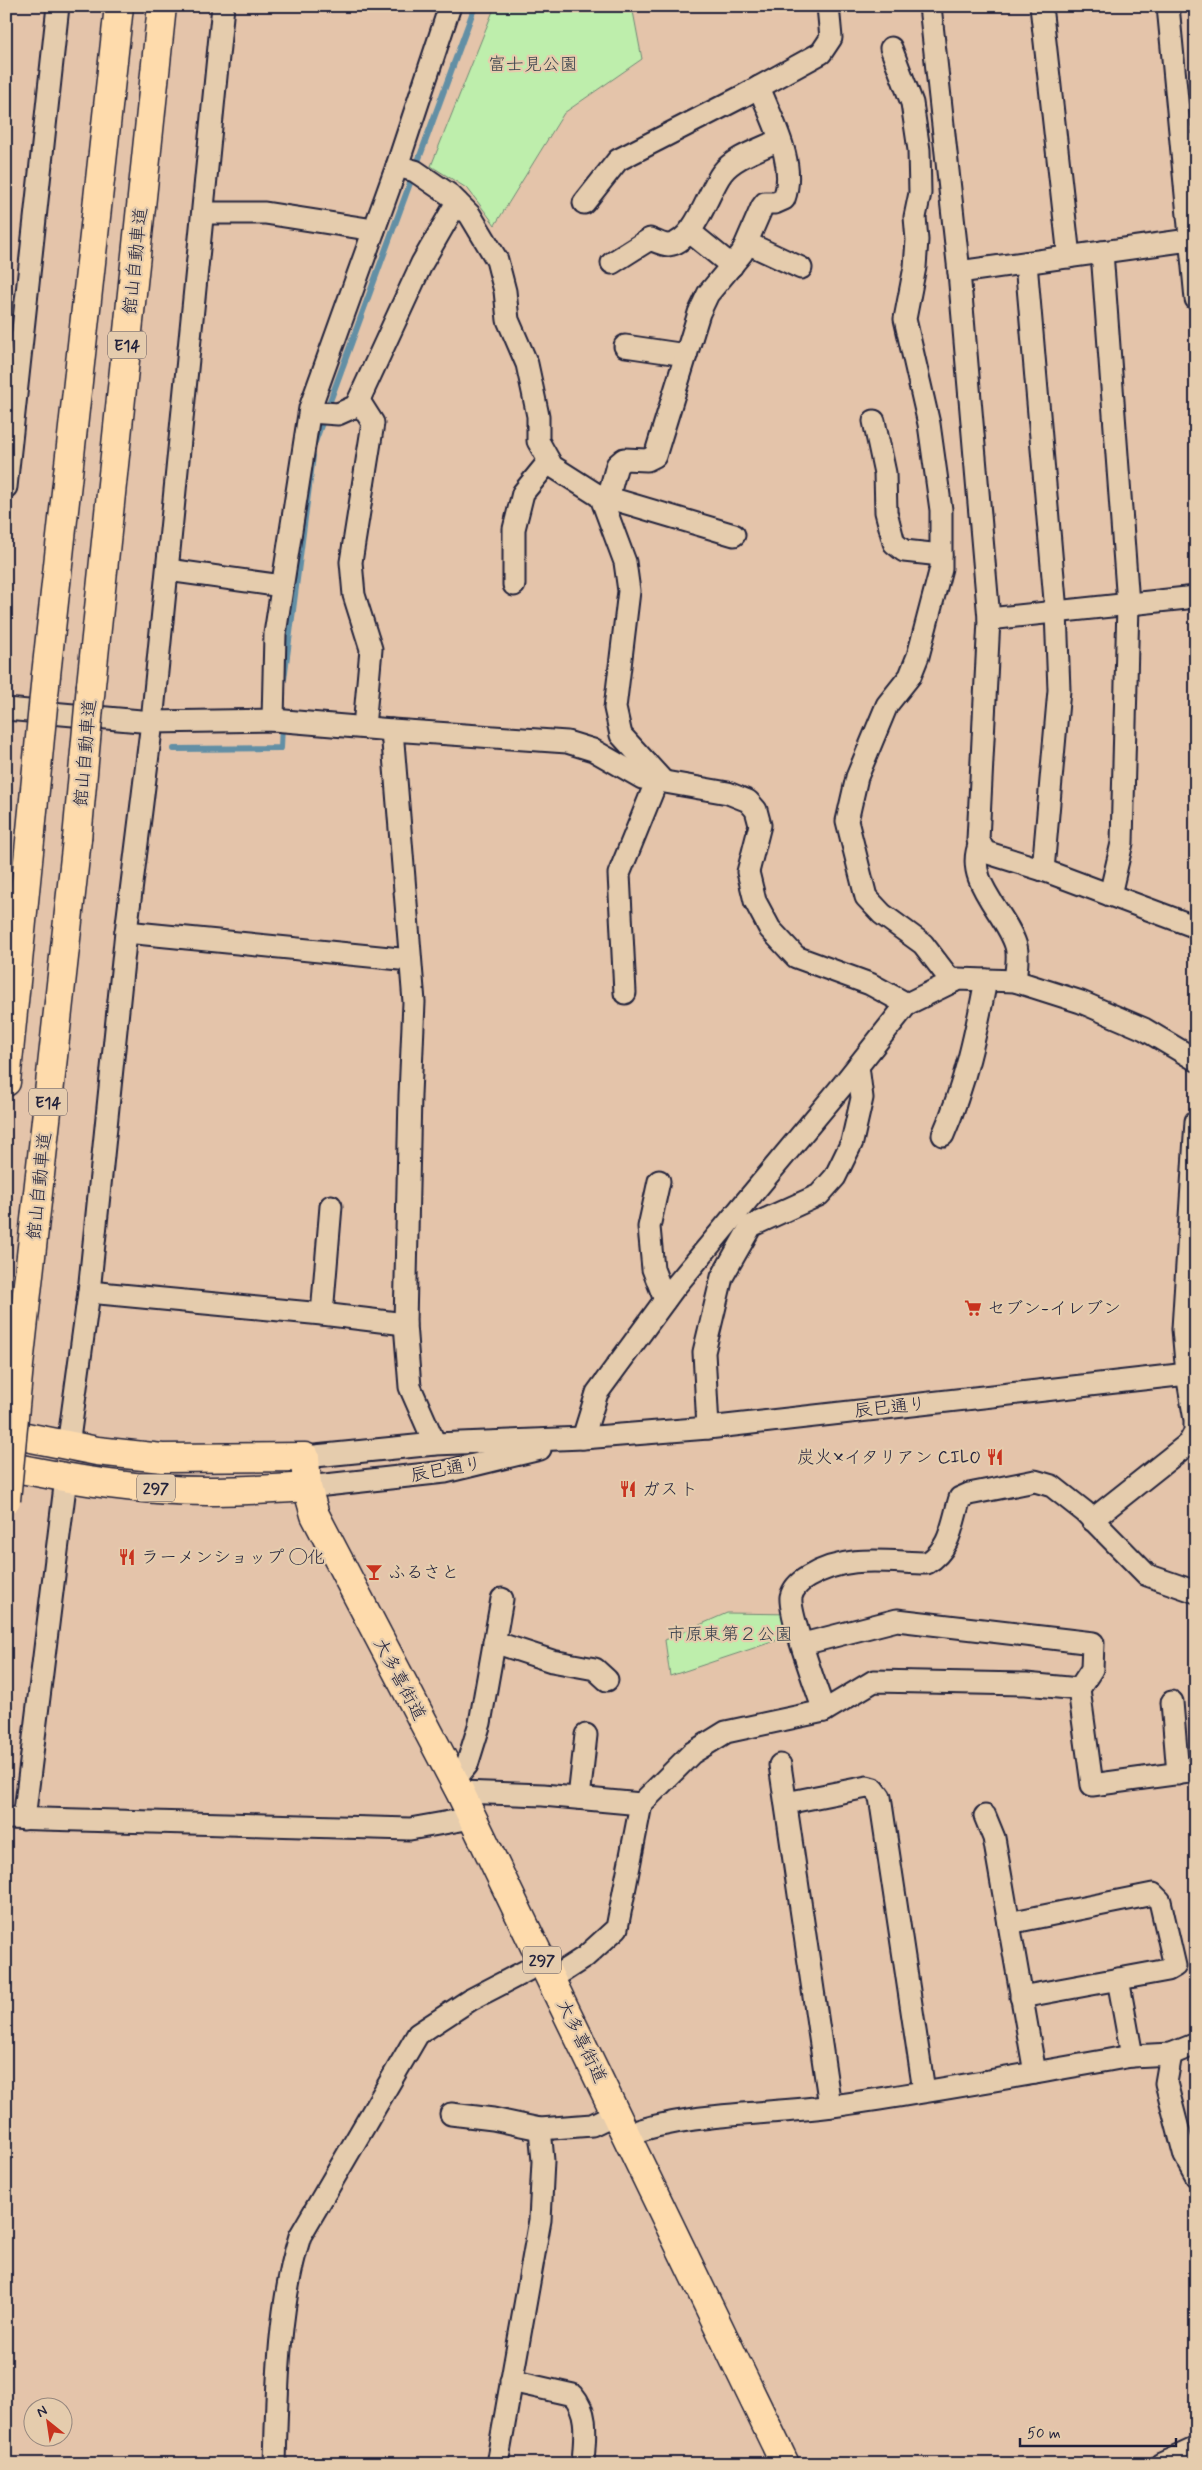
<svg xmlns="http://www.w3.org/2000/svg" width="1202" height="2470" viewBox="0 0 1202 2470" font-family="Mynerve,'Klee One',sans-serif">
<rect width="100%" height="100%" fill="#e4c4aa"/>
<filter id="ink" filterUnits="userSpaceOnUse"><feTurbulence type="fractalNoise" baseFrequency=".02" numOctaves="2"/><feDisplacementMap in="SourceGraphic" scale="10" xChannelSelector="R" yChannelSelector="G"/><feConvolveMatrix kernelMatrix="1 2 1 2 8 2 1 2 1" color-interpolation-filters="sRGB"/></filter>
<g filter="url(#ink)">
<!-- green -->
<g fill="#beeeac" stroke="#708874">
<path d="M495,6H632L642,59L564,113L495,225L468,189L431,166Z"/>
<path d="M727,1613L794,1614L799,1633L670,1676L665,1640Z"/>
</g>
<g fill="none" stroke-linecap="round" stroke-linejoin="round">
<!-- stream -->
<g stroke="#628fa5" stroke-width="6">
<path d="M315,442L475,6"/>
<path d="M284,679L313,456"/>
<path d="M174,749L281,748L282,724"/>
</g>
<!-- minor casing -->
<g stroke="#22223b" stroke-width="25">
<g id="minor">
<path d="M930,6L959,272L989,619L978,840L985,852L1043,870L1196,927"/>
<path d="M1041,6L1069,257"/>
<path d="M1168,6L1196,299"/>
<path d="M891,48L912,103L919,150L920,193L915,217L917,240L915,267L905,319L929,424L941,510V568L918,656L910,676L887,705L857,777L847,821L866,897L882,914L923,944L952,982"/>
<path d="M397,166L415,171L450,195L470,215L497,260L505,291L508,320L527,364L533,392L538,416V441L552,466L596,494L734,535"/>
<path d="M584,203L618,160L741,97L821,53L831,38L828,6"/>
<path d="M204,213H265L374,230"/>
<path d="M690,232L732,266"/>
<path d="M747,243L801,268"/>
<path d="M1102,252L1128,604L1122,843L1110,895"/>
<path d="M612,263L650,239C655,241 663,245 668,245C695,243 708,191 722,173C734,157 761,149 779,140"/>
<path d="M1026,263L1056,612L1059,690L1043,870"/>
<path d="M959,272L1196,239"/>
<path d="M625,346L686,355"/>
<path d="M359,401L373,423L351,562L354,595L371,649L364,727"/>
<path d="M310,412L338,414L356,406L422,263L457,202"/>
<path d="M874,421L885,473L886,512L894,543L904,551L941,555"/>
<path d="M6,487L58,6"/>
<path d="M600,495L625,562L629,591L615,708L621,735L663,781"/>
<path d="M608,498L617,465L624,459L647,460L655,456L699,313L708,294L742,253L762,207L765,203H775L784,199C797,163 772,121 759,87"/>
<path d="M168,570L282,586"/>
<path d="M514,585V529L523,493L549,461"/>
<path d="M989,619L1196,597"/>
<path d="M6,709L152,722L273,720L392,730L567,742L593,750L642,778L728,793L748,801L756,810L760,825L748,872L755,901L770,929L796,957L870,984L907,1004"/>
<path d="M273,720L275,634L310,408L397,166L450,6"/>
<path d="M392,730L414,1002L410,1095L405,1324L410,1387L435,1444"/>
<path d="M980,843C963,881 1006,912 1016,946C1019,956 1016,970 1015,981"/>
<path d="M126,932L410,960"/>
<path d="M625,993L619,874L657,780"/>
<path d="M943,1135C965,1085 976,1033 986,980"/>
<path d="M659,1181L649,1227L653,1269L665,1300"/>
<path d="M89,1292L322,1314L405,1324"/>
<path d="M322,1314L331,1206"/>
<path d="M708,1428L704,1352L722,1277L751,1226L819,1195L835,1177L852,1142L862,1098L858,1066"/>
<path d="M583,1438L597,1393L674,1288L842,1086L907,1004L958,979L1015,981L1081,1002L1144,1029L1196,1060"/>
<path d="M68,1446L89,1292L126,932L152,722L223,6"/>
<path d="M305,1457L435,1444L583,1438L708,1428L1196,1373"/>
<path d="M307,1487L445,1472L540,1449"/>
<path d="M1092,1520L1189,1443L1195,1432V1420L1187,1374L1183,1329L1196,1121"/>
<path d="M494,1642L552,1661L595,1669L607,1680"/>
<path d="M803,1644L897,1620L1093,1643L1092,1669L1079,1689"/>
<path d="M1172,1702L1178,1774"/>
<path d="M824,1711C817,1690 789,1615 791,1597C793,1588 801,1581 808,1577C847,1554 884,1562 927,1563C951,1549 952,1523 960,1498L969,1494L1035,1481L1052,1486L1085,1512L1147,1575L1196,1592"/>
<path d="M780,1765L830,2106"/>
<path d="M454,1781L467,1765L480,1723L502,1599"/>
<path d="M460,1792L543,1795L641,1804L692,1753L726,1732L824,1711L874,1681L1026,1684L1079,1689L1092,1785L1196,1771"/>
<path d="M579,1798L586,1735"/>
<path d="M786,1803L867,1787L874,1789L880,1797L924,2091"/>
<path d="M985,1816L994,1838L1035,2073"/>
<path d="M6,1818L410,1829L472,1818"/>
<path d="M24,1819L66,1478"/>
<path d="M1009,1923L1153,1894L1160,1901L1175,1966L1168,1970L1021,1997"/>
<path d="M551,1979L585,1957L617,1928L641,1804"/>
<path d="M1118,1979L1132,2056"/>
<path d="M1171,2054L1166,2083L1185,2156L1196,2176"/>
<path d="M451,2114L493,2119L540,2129L592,2125L617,2113"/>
<path d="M626,2135C688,2112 767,2115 832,2106C933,2092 1032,2073 1132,2056L1171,2054L1196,2044"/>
<path d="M511,2381L573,2395C590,2415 584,2439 583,2464"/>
<path d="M275,2464C277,2390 278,2307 300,2236L418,2034L470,2000L543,1962"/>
<path d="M497,2464L540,2220L543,2161L540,2129"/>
<path d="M1161,2464L1196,2448"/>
</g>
</g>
<!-- highway casing -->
<g stroke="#22223b" stroke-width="31">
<g id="highway">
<path d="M46,675L119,6"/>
<path d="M91,685L162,6"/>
<path d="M6,1082L31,831"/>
<path d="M19,1365L77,839"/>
<path d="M6,1433L97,1451L162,1458L305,1457L307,1487L315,1515L460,1792L785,2464"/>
<path d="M6,1466C75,1480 145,1492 215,1491C246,1491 276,1489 307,1487"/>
</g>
</g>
<!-- minor -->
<use href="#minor" stroke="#e5ccad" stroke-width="21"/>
<!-- highway -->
<use href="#highway" stroke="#fedbac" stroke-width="28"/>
<!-- highway-bridge casing -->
<g stroke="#22223b" stroke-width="31" stroke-linecap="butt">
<g id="highway-bridge">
<path d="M31,831L46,675"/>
<path d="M77,839L91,685"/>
<path d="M6,1500L19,1365"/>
</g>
</g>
<!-- highway-bridge -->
<use href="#highway-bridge" stroke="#fedbac" stroke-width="28"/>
</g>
</g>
<!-- icons -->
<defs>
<g id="supermarket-bare" transform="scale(1.35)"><path d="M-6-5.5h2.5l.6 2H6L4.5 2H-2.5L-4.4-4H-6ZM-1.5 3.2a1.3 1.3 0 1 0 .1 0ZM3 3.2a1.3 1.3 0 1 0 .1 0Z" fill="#c8321e" stroke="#e5ccad" stroke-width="2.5" paint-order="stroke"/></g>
<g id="restaurant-bare" transform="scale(1.35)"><path d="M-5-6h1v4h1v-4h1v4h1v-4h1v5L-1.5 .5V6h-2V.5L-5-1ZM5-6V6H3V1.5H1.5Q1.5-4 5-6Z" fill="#c8321e" stroke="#e5ccad" stroke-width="2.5" paint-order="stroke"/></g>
<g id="bar-bare" transform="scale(1.35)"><path d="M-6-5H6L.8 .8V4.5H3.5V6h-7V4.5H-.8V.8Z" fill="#c8321e" stroke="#e5ccad" stroke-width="2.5" paint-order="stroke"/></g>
</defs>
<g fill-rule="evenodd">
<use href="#supermarket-bare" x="973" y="1308"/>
<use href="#restaurant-bare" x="995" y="1457"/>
<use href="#restaurant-bare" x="628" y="1489"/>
<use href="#restaurant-bare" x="127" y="1557"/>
<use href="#bar-bare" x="374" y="1572"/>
</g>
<g text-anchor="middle" stroke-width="4.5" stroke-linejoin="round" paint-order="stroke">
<!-- shield labels -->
<g fill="#e5ccad" stroke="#5c555d" stroke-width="1">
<rect x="108" y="331.5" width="38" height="27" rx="4"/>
<rect x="29" y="1088.5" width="38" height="27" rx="4"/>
<rect x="137" y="1474.5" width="38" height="27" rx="4"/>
<rect x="523" y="1946.5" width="38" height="27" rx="4"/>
</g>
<g font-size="16" font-weight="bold" fill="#22223b">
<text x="127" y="351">E14</text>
<text x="48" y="1108">E14</text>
<text x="156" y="1494">297</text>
<text x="542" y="1966">297</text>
</g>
<!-- park labels -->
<g font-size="18" fill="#39414c" stroke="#e5ccad">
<text x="533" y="70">富士見公園</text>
<text x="730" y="1640">市原東第２公園</text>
</g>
<!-- street labels -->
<g font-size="18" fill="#22223b" stroke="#e5ccad">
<text transform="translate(135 261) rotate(-84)" y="6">館山自動車道</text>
<text transform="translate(85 753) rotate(-85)" y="6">館山自動車道</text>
<text transform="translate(39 1186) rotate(-84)" y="6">館山自動車道</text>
<text transform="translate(890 1407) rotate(-6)" y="6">辰巳通り</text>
<text transform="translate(446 1469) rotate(-10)" y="6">辰巳通り</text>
<text transform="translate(400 1679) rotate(62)" y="6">大多喜街道</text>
<text transform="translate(582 2041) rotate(64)" y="6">大多喜街道</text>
</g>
<!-- poi labels -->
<g font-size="18" fill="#22223b" stroke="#e5ccad" text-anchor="start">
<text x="987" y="1314">セブン-イレブン</text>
<text x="981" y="1463" text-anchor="end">炭火×イタリアン CILO</text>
<text x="642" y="1495">ガスト</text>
<text x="141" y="1563">ラーメンショップ ◯化</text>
<text x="388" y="1578">ふるさと</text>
</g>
</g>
<!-- margin -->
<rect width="1202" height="2470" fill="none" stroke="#e5ccad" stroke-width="25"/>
<rect x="12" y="12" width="1177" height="2445" fill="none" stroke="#22223b" stroke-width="2" filter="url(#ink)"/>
<!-- north arrow -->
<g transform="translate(48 2422) rotate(330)"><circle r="24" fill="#e5ccad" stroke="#97887f"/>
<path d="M0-4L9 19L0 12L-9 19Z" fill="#c8321e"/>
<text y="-8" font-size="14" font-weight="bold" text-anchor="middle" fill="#22223b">N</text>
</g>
<!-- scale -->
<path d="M1020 2438v8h156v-8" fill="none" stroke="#22223b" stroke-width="2.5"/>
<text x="1027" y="2438" font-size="15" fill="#22223b" stroke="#e5ccad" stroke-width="4" paint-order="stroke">50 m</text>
</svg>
